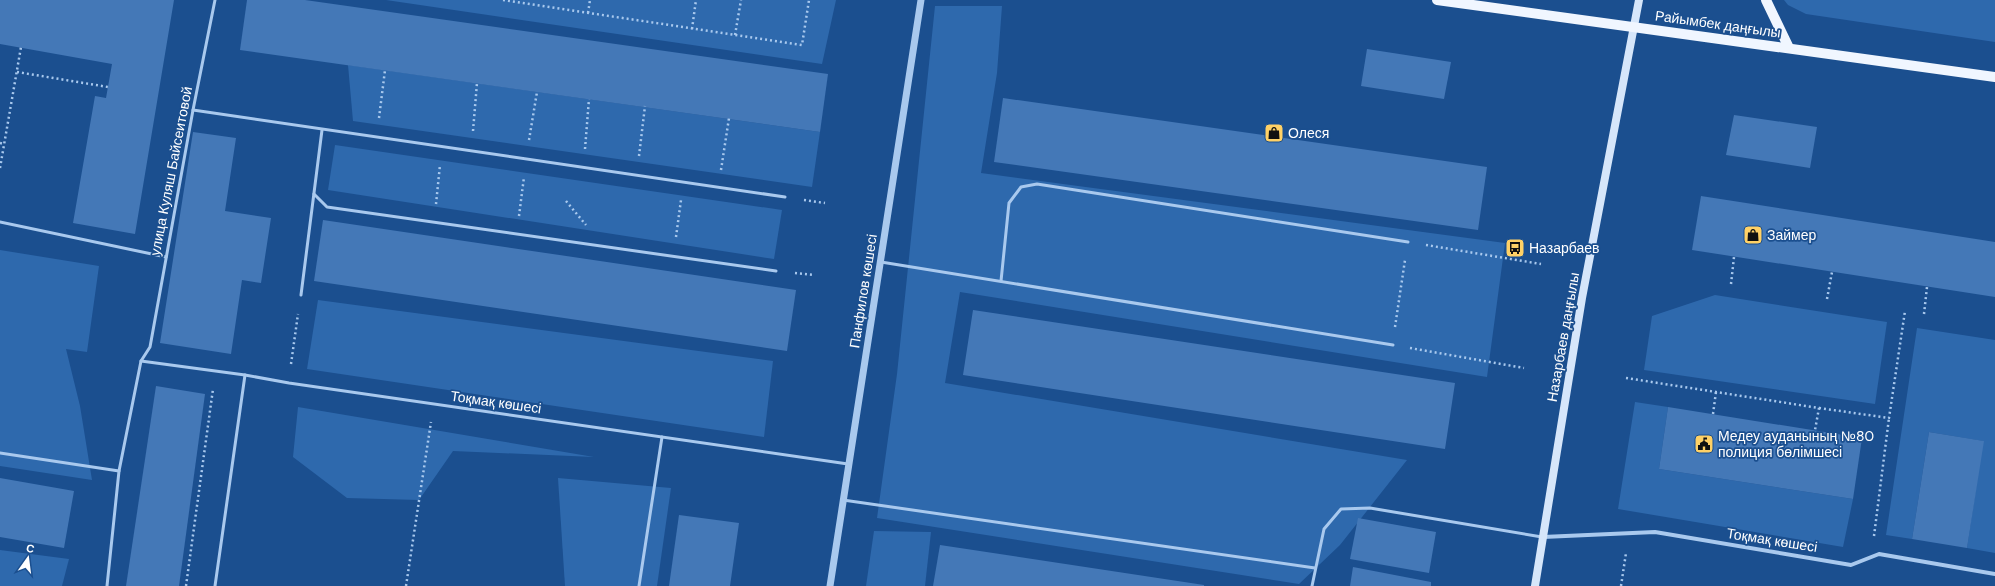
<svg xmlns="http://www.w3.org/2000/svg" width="1995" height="586" viewBox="0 0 1995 586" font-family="'DM Sans',sans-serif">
<rect width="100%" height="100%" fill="#1b4f8f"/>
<!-- green -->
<g fill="#2e69ad">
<path d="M386,0H836L822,64Z"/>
<path d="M1784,0H1995V42L1806,14L1788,5Z"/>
<path d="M935,6H1002L997,73L981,173L1505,243L1487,377L960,292L945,383L1407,460L1340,545L1299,584L877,518L897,374Z"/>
<path d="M348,65L820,132L812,187L353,121Z"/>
<path d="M335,145L782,210L774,259L328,190Z"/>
<path d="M0,250L99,266L87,352L66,349L80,406L92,480L0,466Z"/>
<path d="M1715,295L1887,322L1875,404L1644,370L1652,316Z"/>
<path d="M318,300L773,361L764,437L307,369Z"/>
<path d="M1917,328L1995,340V553L1967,548L1983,441L1929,432L1912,539L1886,535Z"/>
<path d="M1635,402L1668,407L1659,469L1853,499L1843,547L1618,509Z"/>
<path d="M298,407L594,457L453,451L419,500L347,498L293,457Z"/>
<path d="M558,478L671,488L657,586H565Z"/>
<path d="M874,531L931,532L925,586H866Z"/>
<path d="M0,550L69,559L62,586H0Z"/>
</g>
<!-- building -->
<g fill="#4478b7">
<path d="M0,0H174L135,234L73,223L95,96L106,98L112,64L0,44Z"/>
<path d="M247,0H305L828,74L820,132L240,50Z"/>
<path d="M1367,49L1451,62L1444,99L1361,86Z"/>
<path d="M1003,98L1487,167L1478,230L994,162Z"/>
<path d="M1734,115L1817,127L1810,168L1726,155Z"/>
<path d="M193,132L236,138L225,211L271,218L261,283L242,280L231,354L160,343Z"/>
<path d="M1701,196L1995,242V297L1692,250Z"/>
<path d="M323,220L796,290L787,351L314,281Z"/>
<path d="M973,310L1455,383L1445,449L963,375Z"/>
<path d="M156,386L205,394L179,586H126Z"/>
<path d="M1668,407L1862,438L1853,499L1659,469Z"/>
<path d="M1929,432L1984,441L1967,548L1912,539Z"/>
<path d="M0,478L74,491L64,548L0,537Z"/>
<path d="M679,515L739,523L730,586H669Z"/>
<path d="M1358,518L1436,532L1429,573L1350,559Z"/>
<path d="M940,545L1204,585V586H933Z"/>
<path d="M1353,567L1431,582V586H1350Z"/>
</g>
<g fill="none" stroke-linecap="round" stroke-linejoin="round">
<!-- path -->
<g stroke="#a9c9ee" stroke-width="2.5" stroke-dasharray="2 3" stroke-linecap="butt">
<path d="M503,0L802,45L809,0"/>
<path d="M588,13L590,0"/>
<path d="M692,29L696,0"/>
<path d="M735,35L741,0"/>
<path d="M17,72L108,87"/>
<path d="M379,118L385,70"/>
<path d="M473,131L477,83"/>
<path d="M529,140L537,92"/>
<path d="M0,143L4,144"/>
<path d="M585,149L589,99"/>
<path d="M639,156L645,106"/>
<path d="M0,168L21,47"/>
<path d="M721,170L729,118"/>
<path d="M804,200L825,203"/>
<path d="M566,201L586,225"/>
<path d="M436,204L440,165"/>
<path d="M519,216L524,177"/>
<path d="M676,237L681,200"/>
<path d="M1426,245L1541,264"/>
<path d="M795,273L814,275"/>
<path d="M1731,284L1734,257"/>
<path d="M1827,299L1832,272"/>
<path d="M1924,314L1927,287"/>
<path d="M1395,327L1405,260"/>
<path d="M1410,348L1524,368"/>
<path d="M291,364L298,314"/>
<path d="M1626,378L1819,408L1815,430"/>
<path d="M1819,408L1889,418L1905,311"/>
<path d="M1713,414L1716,392"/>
<path d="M1874,536L1889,418"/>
<path d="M186,586L213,389"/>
<path d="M406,586L431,422"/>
<path d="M1621,586L1626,553"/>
</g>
<!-- service -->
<g stroke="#a9c9ee" stroke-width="3">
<path d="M193,110L785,197"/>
<path d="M314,194L327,207L776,271"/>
<path d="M0,222L166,257"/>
<path d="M881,262L1393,345"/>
<path d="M1001,281L1009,203L1021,187L1037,184L1408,242"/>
<path d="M301,295L322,130"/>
<path d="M141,361L245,375L289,383L848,464"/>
<path d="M0,453L119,471"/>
<path d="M843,500L1315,568"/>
<path d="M107,586L119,471L141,361L150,347L193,110L215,0"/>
<path d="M215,586L245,375"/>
<path d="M639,586L662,437"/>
<path d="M1312,586L1324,529L1341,509L1370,508L1542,537"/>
</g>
<!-- minor -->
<path stroke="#a9c9ee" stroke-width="4" d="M1543,537L1655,532L1851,565L1879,554L1995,574"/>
<!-- tertiary -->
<path stroke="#a9c9ee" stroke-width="7" d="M830,586L921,0"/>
<!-- secondary -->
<path stroke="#d6e6fa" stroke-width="8" d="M1535,586L1582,298L1639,0"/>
<!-- primary -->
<g stroke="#f0f6ff" stroke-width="10">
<path d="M1437,0L1995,77"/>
<path d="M1766,0L1789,48"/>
</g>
</g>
<!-- icons -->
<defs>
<g id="shop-square" transform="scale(1)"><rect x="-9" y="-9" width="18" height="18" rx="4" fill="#ffd166" stroke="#1b4f8f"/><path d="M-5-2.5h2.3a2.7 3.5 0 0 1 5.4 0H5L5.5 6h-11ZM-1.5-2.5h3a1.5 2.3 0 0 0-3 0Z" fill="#111"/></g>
<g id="bus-square" transform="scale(1)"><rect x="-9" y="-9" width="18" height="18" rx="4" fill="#ffd166" stroke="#1b4f8f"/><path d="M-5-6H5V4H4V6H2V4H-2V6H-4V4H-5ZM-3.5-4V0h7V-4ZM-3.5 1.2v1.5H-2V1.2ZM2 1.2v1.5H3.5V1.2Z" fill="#111"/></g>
<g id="civic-square" transform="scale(1)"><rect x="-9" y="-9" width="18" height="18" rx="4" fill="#ffd166" stroke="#1b4f8f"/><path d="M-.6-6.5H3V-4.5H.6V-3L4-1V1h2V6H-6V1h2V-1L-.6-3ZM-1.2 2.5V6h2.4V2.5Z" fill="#111"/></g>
</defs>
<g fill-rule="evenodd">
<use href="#shop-square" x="1274" y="133"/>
<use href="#shop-square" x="1753" y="235"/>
<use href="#bus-square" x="1515" y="248"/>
<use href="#civic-square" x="1704" y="444"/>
</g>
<g text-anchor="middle" stroke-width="3.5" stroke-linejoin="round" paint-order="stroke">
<!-- street labels -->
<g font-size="14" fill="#fff" stroke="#1b4f8f">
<text transform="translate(1718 24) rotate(8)" y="5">Райымбек даңғылы</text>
<text transform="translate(171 171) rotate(-79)" y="5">улица Куляш Байсеитовой</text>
<text transform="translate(863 291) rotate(-81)" y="5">Панфилов көшесі</text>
<text transform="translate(1563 337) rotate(-80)" y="5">Назарбаев даңғылы</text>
<text transform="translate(496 402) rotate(8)" y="5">Тоқмақ көшесі</text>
<text transform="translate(1772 540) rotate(9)" y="5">Тоқмақ көшесі</text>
</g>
<!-- poi labels -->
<g font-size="14" fill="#fff" stroke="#1b4f8f" text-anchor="start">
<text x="1288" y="138">Олеся</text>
<text x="1767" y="240">Займер</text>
<text x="1529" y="253">Назарбаев</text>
<text x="1718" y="441">Медеу ауданының №80<tspan x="1718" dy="16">полиция бөлімшесі</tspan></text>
</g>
</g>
<!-- north arrow -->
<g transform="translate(28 558) rotate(14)" stroke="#1b4f8f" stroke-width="3" paint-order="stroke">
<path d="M0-3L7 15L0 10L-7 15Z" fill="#ffffff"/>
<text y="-6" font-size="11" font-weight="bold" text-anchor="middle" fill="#ffffff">С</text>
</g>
</svg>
